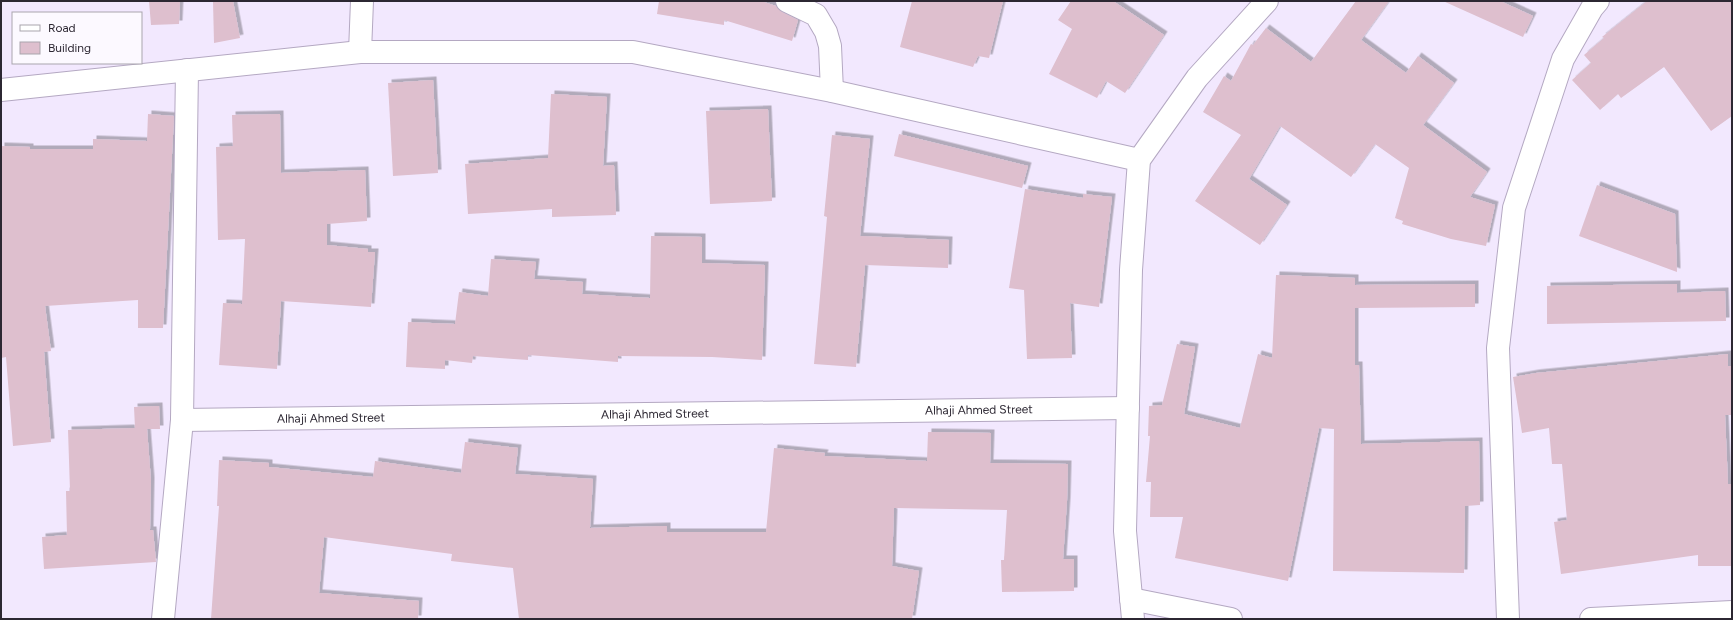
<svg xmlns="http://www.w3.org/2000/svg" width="1733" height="620" viewBox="0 0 1733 620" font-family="Figtree,sans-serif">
<defs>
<filter id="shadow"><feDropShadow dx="3.5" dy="-3.5" stdDeviation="0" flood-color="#0004"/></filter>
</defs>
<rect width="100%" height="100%" fill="#f2e8fe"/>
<!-- building -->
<g fill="#debfce" filter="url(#shadow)">
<path d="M149,1H180L179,24L151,25Z"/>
<path d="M213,1H233L240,38L214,43Z"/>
<path d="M659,1H761L776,6L782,12L798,20L792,41L724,20V25L657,14Z"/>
<path d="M912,1H1003L989,58L978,56L973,67L900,47Z"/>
<path d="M1071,1H1113L1164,35L1125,93L1106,81L1097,98L1049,74L1072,29L1058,20Z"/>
<path d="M1356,1H1389L1361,40L1406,73L1418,56L1454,83L1423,125L1487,172L1470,197L1495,205L1486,246L1451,239L1402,224L1403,221L1395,218L1409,168L1375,144L1351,177L1280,126L1249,179L1287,205L1260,245L1195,201L1241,135L1203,112L1224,76L1231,81L1251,44L1253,45L1266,28L1311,62Z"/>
<path d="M1443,1H1500L1533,16L1523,37Z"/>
<path d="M1647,1H1732V116L1711,131L1664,67L1621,98L1618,94L1600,110L1572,80L1591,63L1584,55L1604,38L1602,37Z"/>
<path d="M433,80L438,173L393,176L388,83Z"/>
<path d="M551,94L607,97L603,166L614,165L616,215L552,217V209L468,214L465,164L548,158Z"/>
<path d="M768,109L772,201L710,204L706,111Z"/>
<path d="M148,114L174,116L163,328H138V300L45,306L51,351L44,352L51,442L13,446L6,357L1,358V146L30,147V149H93V139L147,141Z"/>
<path d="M280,114L281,173L365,170L367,221L327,224V245L368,249V252H375L371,307L281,301L277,369L219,365L223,303L242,304L245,239L218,240L216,147L233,146L232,115Z"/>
<path d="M899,134L1028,166L1022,188L894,156Z"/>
<path d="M832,135L870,139L860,236L949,240L948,268L865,265L856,367L814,364L827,217L824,216Z"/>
<path d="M1597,185L1675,214L1677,272L1579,236Z"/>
<path d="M1025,189L1083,198V194L1112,197L1099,307L1070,303L1072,358L1027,359L1024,290L1009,288Z"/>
<path d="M651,236L702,237V263L765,265L762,360L712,357L618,356V362L528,355V360L473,356L472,363L445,360V369L406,367L408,322L455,324L459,292L488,296L491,259L536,262L534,279L583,282L582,294L650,298Z"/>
<path d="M1276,275L1355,278V285L1475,284V307L1355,308V365H1359L1361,444L1479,441L1480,505L1465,506L1464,573L1333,571L1334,429L1319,428L1288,581L1175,558L1183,517H1150L1151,482H1146L1150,436H1148L1149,406L1162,405L1177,344L1195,347L1184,414L1240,428L1258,354L1272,358Z"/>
<path d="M1677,284V293L1725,291L1726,321L1547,324V286Z"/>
<path d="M1728,354V366H1732V415H1725L1728,484H1732V566H1698V555L1561,574L1554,522L1567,520L1562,464H1552L1549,428L1522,433L1513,377L1536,373Z"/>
<path d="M159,406L160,429H147L151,481L150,530H153L156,562L44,569L42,537L67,535L66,491H70L68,430L135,428L134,407Z"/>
<path d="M928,432L991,433L990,463L1068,464L1067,501L1063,559H1074V591L1002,592L1001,560H1004L1007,510L894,508L892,566L919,571L912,619H519L513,568L451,561L452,554L324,537L319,593L419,601L418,619H211L219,506H217L219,460L269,463V467L373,477L375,461L461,473L465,442L518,448L515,474L593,479L590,528L667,526V532H766L774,448L825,453L824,456L927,461Z"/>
</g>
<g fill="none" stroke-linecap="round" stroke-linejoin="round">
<!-- minor casing -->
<g stroke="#b4a8c2" stroke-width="24">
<g id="minor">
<path d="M362,1L360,52H633L832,91L1139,160"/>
<path d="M787,1L816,15L826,32L830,46L832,91"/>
<path d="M1,90L360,52"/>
<path id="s1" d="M182,420L1128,408"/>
<path d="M1131,599L1231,619"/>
<path d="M163,619L182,420L187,70"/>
<path d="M1133,619L1125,531L1131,270L1139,160L1197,78L1267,1"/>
<path d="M1508,619L1498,348L1514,208L1563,59L1592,8L1598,1"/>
<path d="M1591,619L1732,612"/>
</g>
</g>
<!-- minor -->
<use href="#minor" stroke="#fff" stroke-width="22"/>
</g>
<g text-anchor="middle" stroke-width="3" stroke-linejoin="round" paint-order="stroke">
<!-- street labels -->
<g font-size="12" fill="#2c2732" stroke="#fcf9ff">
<text dy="4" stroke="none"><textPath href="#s1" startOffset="797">Alhaji Ahmed Street</textPath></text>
<text dy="4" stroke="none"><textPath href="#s1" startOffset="473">Alhaji Ahmed Street</textPath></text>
<text dy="4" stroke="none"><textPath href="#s1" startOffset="149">Alhaji Ahmed Street</textPath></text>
</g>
</g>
<!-- border -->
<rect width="1733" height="620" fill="none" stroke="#2c2732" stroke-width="4"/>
<!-- legend -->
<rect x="12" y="12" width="130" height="52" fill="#fcf9ff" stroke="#a9a5ad"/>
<rect x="20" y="25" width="20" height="6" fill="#ffffff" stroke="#a9a5ad"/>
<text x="48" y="32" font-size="12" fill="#2c2732">Road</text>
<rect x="20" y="42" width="20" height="12" fill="#debfce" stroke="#a9a5ad"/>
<text x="48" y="52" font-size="12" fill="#2c2732">Building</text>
</svg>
